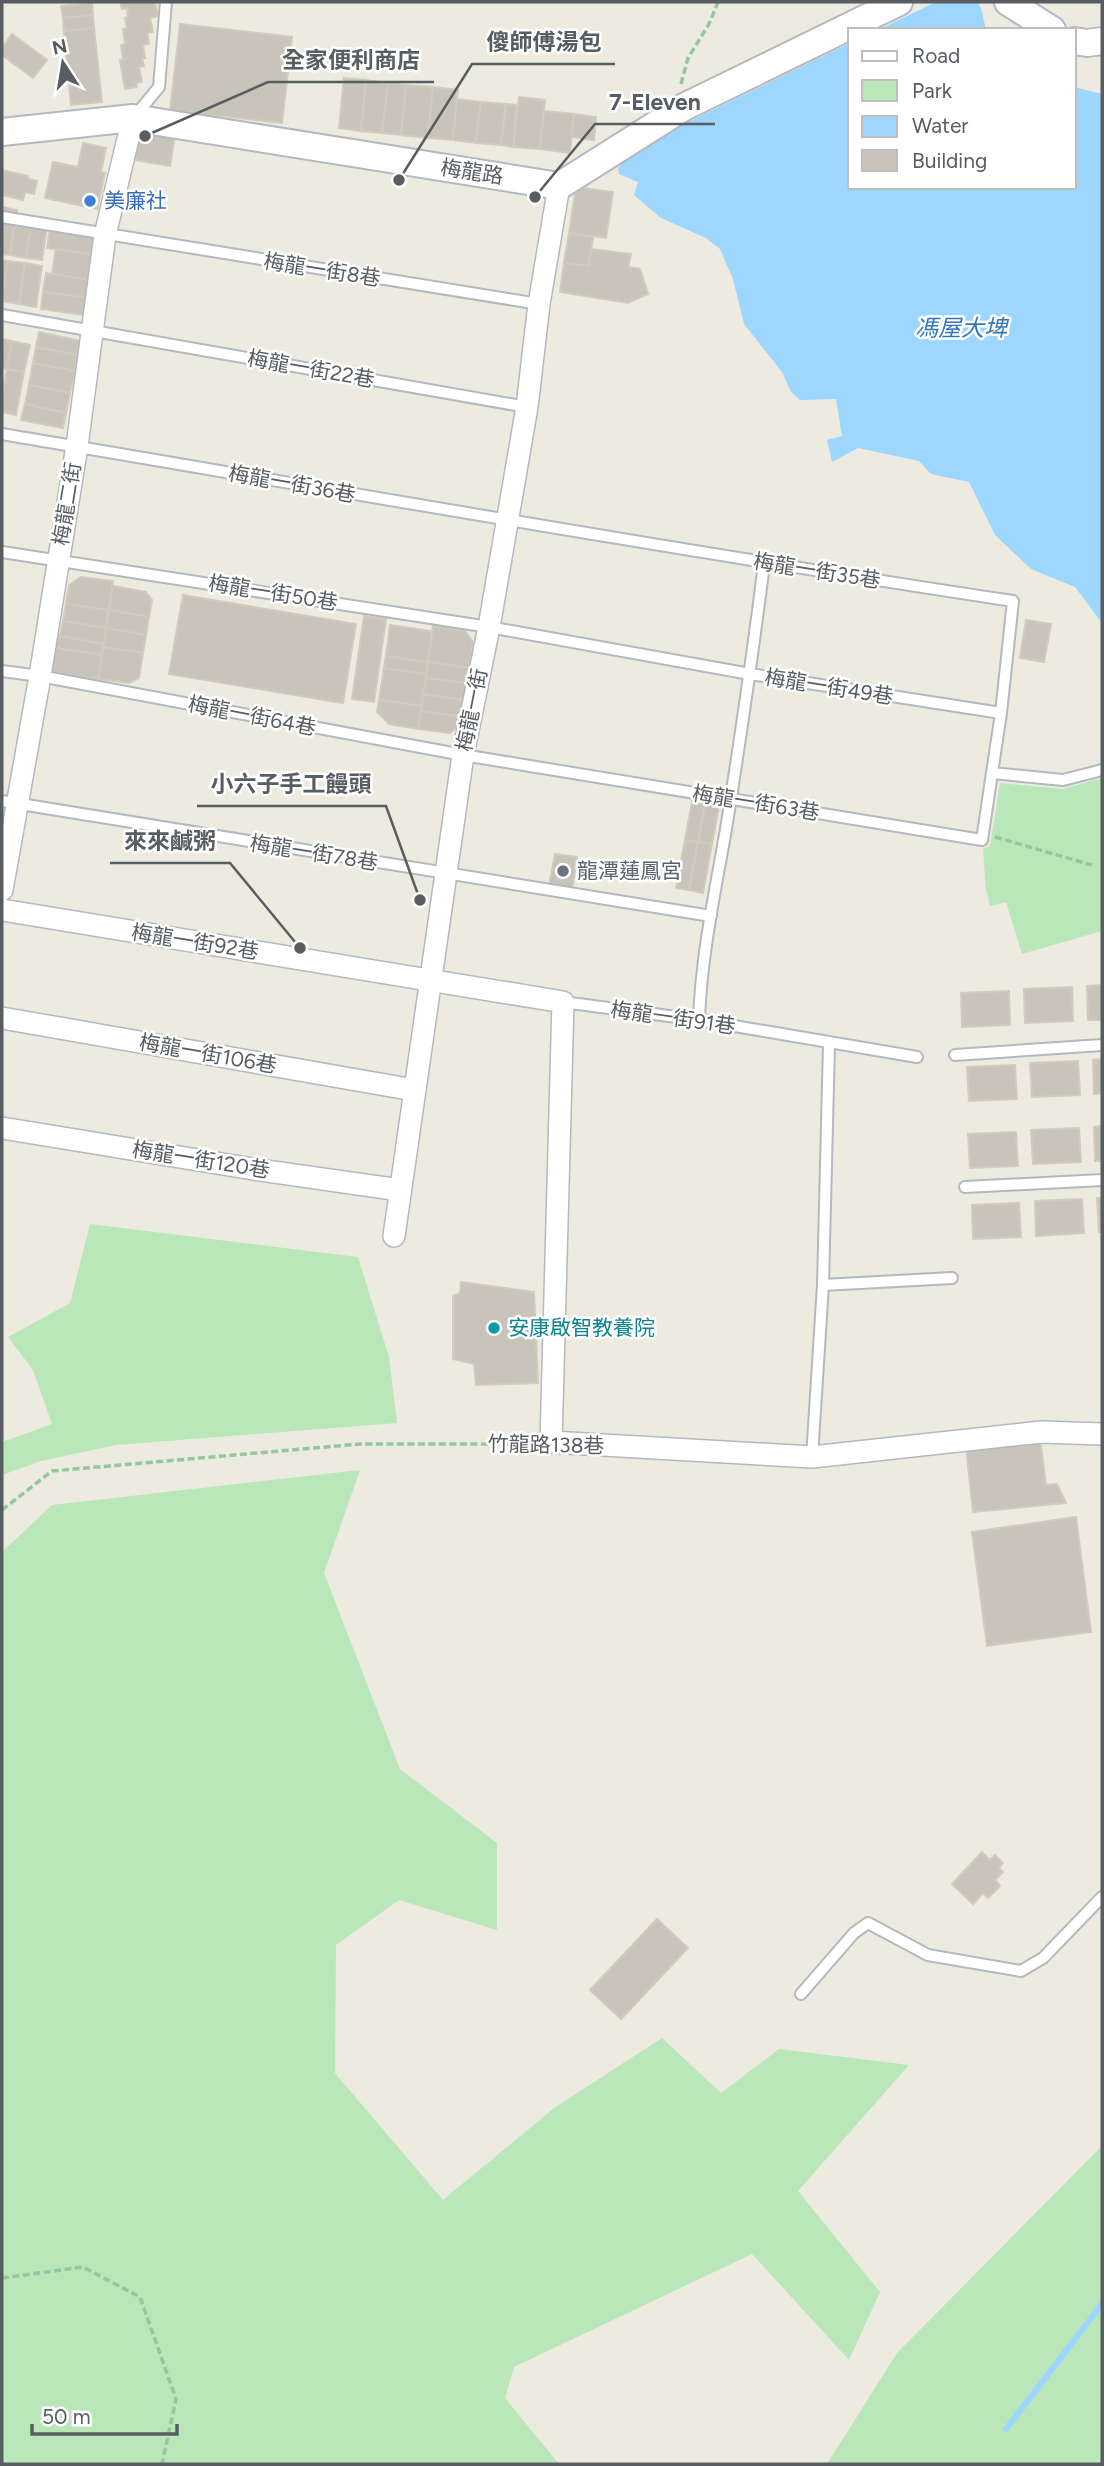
<svg xmlns="http://www.w3.org/2000/svg" width="1104" height="2466" viewBox="0 0 1104 2466" font-family="Figtree,'Noto Sans TC',sans-serif">
<rect width="100%" height="100%" fill="#edeadf"/>
<!-- green -->
<g fill="#bae7b9">
<path d="M1102,778V931L1022,954L1006,902L990,906L986,890L983,849L990,846L1000,783L1063,789Z"/>
<path d="M90,1224L358,1257L389,1357L397,1423L116,1445L41,1461L2,1475V1442L52,1424L33,1370L8,1337L70,1303Z"/>
<path d="M360,1470L324,1573L400,1769L497,1843V1930L399,1900L336,1945L335,2073L443,2200L554,2108L662,2038L721,2093L779,2049L909,2065L798,2191L880,2292L849,2360L752,2254L514,2367L505,2398L559,2464H2V1552L52,1505Z"/>
<path d="M1102,2146V2464H827L897,2353Z"/>
</g>
<!-- water -->
<g fill="#9dd6ff">
<path d="M936,2H977L981,8L986,30H878Z"/>
<path d="M850,43V187H1074V87L1102,94V623L1075,587L1031,569L995,535L969,482L931,474L919,461L858,448L832,462L827,440L842,436L836,399L800,400L791,392L782,372L744,324L733,279L720,249L706,238L661,218L634,195L638,182L619,174L618,168L639,146Z"/>
</g>
<g fill="none" stroke-linecap="round" stroke-linejoin="round">
<!-- stream -->
<path stroke="#9dd6ff" stroke-width="6" d="M1006,2429L1102,2304"/>
</g>
<!-- building -->
<g fill="#c8c4bc" stroke="#d2cbbd" stroke-width="2">
<path d="M120,2H155L158,16L150,18L153,32L147,33L149,44L143,45L145,58H142L144,66L139,67L142,82L136,83L137,87L125,89L120,60H123L121,45L125,44L123,29L127,28L125,18L128,17L127,8L122,9Z"/>
<path d="M92,3L93,15L63,18L61,6Z"/>
<path d="M93,15L94,28L64,31L63,18Z"/>
<path d="M180,24L292,37L282,123L170,110Z"/>
<path d="M94,28L102,102L71,105L64,31Z"/>
<path d="M12,34L47,60L33,78L2,55V48Z"/>
<path d="M344,78L366,80L361,131L339,128Z"/>
<path d="M366,80L388,83L382,133L361,131Z"/>
<path d="M388,83L406,85L401,135L382,133Z"/>
<path d="M406,85L433,87L428,138L401,135Z"/>
<path d="M433,87L458,90L453,140L428,138Z"/>
<path d="M519,97L545,100L540,149L513,147Z"/>
<path d="M457,99L481,102L476,143L453,140Z"/>
<path d="M481,102L506,104L501,145L476,143Z"/>
<path d="M506,104L517,105L513,147L501,145Z"/>
<path d="M544,111L574,114L570,153L540,149Z"/>
<path d="M574,114L596,117L594,140L572,137Z"/>
<path d="M141,123L176,129L170,166L135,160Z"/>
<path d="M83,143L106,148L101,172L105,173L97,209L45,198L53,162L78,167Z"/>
<path d="M2,170L28,176V179L37,181L34,194L25,192L23,200L2,195Z"/>
<path d="M576,187L613,192L606,238L569,233Z"/>
<path d="M2,207L17,210L10,255L2,254Z"/>
<path d="M16,215L33,217L26,258L10,255Z"/>
<path d="M33,217L48,220L42,260L26,258Z"/>
<path d="M50,229L97,236L94,255L47,248Z"/>
<path d="M569,233L593,237L589,266L564,263Z"/>
<path d="M56,249L94,255L90,280L52,274Z"/>
<path d="M591,249L631,254L628,267L640,269L648,294L628,303L560,292L564,263L589,266Z"/>
<path d="M2,260L8,261L2,301Z"/>
<path d="M8,261L25,263L19,304L2,301Z"/>
<path d="M25,263L42,266L36,307L19,304Z"/>
<path d="M46,273L90,280L87,298L43,292Z"/>
<path d="M43,292L87,298L85,315L41,309Z"/>
<path d="M39,332L81,341L78,355L36,347Z"/>
<path d="M2,339L12,341L7,369L2,368Z"/>
<path d="M12,341L30,345L24,372L7,369Z"/>
<path d="M36,347L78,355L75,371L33,363Z"/>
<path d="M33,363L75,371L70,393L29,385Z"/>
<path d="M7,369L24,372L16,415L2,412V397Z"/>
<path d="M29,385L70,393L66,413L25,404Z"/>
<path d="M25,404L66,413L63,428L21,420Z"/>
<path d="M81,577L113,581L109,610L66,604L69,585Z"/>
<path d="M113,586L146,592L152,600L149,617L109,610Z"/>
<path d="M183,595L356,624L343,703L169,674Z"/>
<path d="M66,604L109,610L106,628L63,621Z"/>
<path d="M109,610L149,617L146,635L106,628Z"/>
<path d="M364,616L386,619L374,702L352,699Z"/>
<path d="M1026,620L1051,624L1044,662L1020,658Z"/>
<path d="M63,621L106,628L104,644L60,636Z"/>
<path d="M390,625L432,631L428,662L386,656Z"/>
<path d="M433,626L465,631L473,642L470,668L428,662Z"/>
<path d="M106,628L146,635L143,653L103,647Z"/>
<path d="M58,636L104,644L102,655L55,648Z"/>
<path d="M103,647L143,653L139,678L129,683L98,679Z"/>
<path d="M55,648L102,655L98,679L52,672Z"/>
<path d="M386,656L428,662L426,674L384,668Z"/>
<path d="M428,662L470,668L467,683L426,678Z"/>
<path d="M384,668L426,674L422,706L379,700Z"/>
<path d="M426,678L467,683L465,700L423,694Z"/>
<path d="M423,694L465,700L462,717L421,711Z"/>
<path d="M379,700L422,706L418,729L389,724L377,712Z"/>
<path d="M421,711L462,717L461,726L449,733L418,729Z"/>
<path d="M693,797L706,799L698,842L685,840Z"/>
<path d="M706,799L720,801L712,844L698,842Z"/>
<path d="M685,840L698,842L689,890L676,888Z"/>
<path d="M698,842L712,844L703,893L689,890Z"/>
<path d="M555,854L577,857L572,890L549,885Z"/>
<path d="M1102,985V1020H1088L1087,986Z"/>
<path d="M1072,987L1073,1021L1025,1023L1024,989Z"/>
<path d="M1009,991L1010,1025L962,1027L961,993Z"/>
<path d="M1102,1059V1093L1094,1094L1093,1060Z"/>
<path d="M1078,1061L1080,1095L1032,1097L1030,1063Z"/>
<path d="M1015,1065L1017,1099L969,1101L967,1067Z"/>
<path d="M1102,1126V1161H1095L1094,1127Z"/>
<path d="M1079,1128L1081,1162L1033,1164L1031,1130Z"/>
<path d="M1016,1132L1018,1166L970,1168L968,1134Z"/>
<path d="M1097,1198H1102V1232H1099Z"/>
<path d="M1082,1199L1084,1233L1036,1236L1035,1201Z"/>
<path d="M1019,1203L1021,1237L973,1239L972,1205Z"/>
<path d="M461,1282L534,1292L538,1383L476,1385L474,1364L453,1359V1296L460,1293Z"/>
<path d="M1040,1439L1046,1485L1057,1484L1066,1503L973,1512L966,1447Z"/>
<path d="M1076,1517L1091,1632L987,1646L972,1532Z"/>
<path d="M982,1852L990,1860L995,1855L1003,1863L999,1868L1003,1872L995,1880L1000,1886L988,1898L983,1893L973,1904L952,1884Z"/>
<path d="M657,1919L688,1948L621,2019L590,1990Z"/>
</g>
<g fill="none" stroke-linecap="round" stroke-linejoin="round">
<!-- service casing -->
<g stroke="#b5b8be" stroke-width="14">
<g id="service">
<path d="M135,116L159,87L166,2"/>
<path d="M2,217L539,304"/>
<path d="M2,315L527,407"/>
<path d="M2,434C339,491 675,550 1013,601L1001,713"/>
<path d="M2,552L489,627L750,674L1001,713L992,773L1063,780L1102,770"/>
<path d="M2,671L40,676L463,755L982,840L992,773"/>
<path d="M2,801L711,916"/>
<path d="M563,1002L699,1020L917,1057"/>
<path d="M699,1020C701,957 715,892 726,829C740,741 753,652 764,564"/>
<path d="M955,1055L1102,1045"/>
<path d="M965,1187L1102,1180"/>
<path d="M823,1285L952,1278"/>
<path d="M812,1457L823,1285L829,1044"/>
<path d="M801,1994L854,1933L868,1923L928,1955L1021,1971L1043,1958L1102,1897"/>
</g>
</g>
<!-- minor casing -->
<g stroke="#b5b8be" stroke-width="24">
<g id="minor">
<path d="M2,890L40,676L77,446L105,235L133,118"/>
<path d="M2,910L563,1002L551,1442L812,1457L1041,1432L1102,1434"/>
<path d="M2,1018L414,1090"/>
<path d="M2,1128L253,1169L400,1190"/>
<path d="M394,1236L463,755L489,627L527,407L539,304L559,186"/>
</g>
</g>
<!-- tertiary casing -->
<g stroke="#b5b8be" stroke-width="30">
<g id="tertiary">
<path d="M1008,2L1052,30"/>
<path d="M1074,41L1087,43L1102,41"/>
<path d="M2,132L133,118L559,186L684,107L899,2"/>
</g>
</g>
<!-- path -->
<g stroke="#92c8a0" stroke-width="3.5" stroke-dasharray="7 3.5" stroke-linecap="butt">
<path d="M681,84L688,58L709,24L718,2"/>
<path d="M995,837L1092,865"/>
<path d="M2,1510L52,1471L360,1444H532"/>
<path d="M2,2278L83,2267L140,2297L176,2399L162,2464"/>
</g>
<!-- service -->
<use href="#service" stroke="#fff" stroke-width="10"/>
<!-- minor -->
<use href="#minor" stroke="#fff" stroke-width="21"/>
<!-- tertiary -->
<use href="#tertiary" stroke="#fff" stroke-width="26"/>
</g>
<!-- markers -->
<circle fill="#3f7fe0" stroke="#fff" stroke-width="2.5" cx="90" cy="201" r="7"/>
<circle fill="#6b7280" stroke="#fff" stroke-width="2.5" cx="563" cy="871" r="7"/>
<circle fill="#0f9aa8" stroke="#fff" stroke-width="2.5" cx="494" cy="1328" r="7"/>
<g text-anchor="middle" stroke-width="5" stroke-linejoin="round" paint-order="stroke">
<!-- street labels -->
<g font-size="21" fill="#585d62" stroke="#fff">
<text transform="translate(472 172) rotate(9)" y="7">梅龍路</text>
<text transform="translate(322 270) rotate(9)" y="7">梅龍一街8巷</text>
<text transform="translate(311 369) rotate(10)" y="7">梅龍一街22巷</text>
<text transform="translate(292 484) rotate(10)" y="7">梅龍一街36巷</text>
<text transform="translate(67 504) rotate(-81)" y="7">梅龍二街</text>
<text transform="translate(817 571) rotate(9)" y="7">梅龍一街35巷</text>
<text transform="translate(273 593) rotate(9)" y="7">梅龍一街50巷</text>
<text transform="translate(829 687) rotate(9)" y="7">梅龍一街49巷</text>
<text transform="translate(472 710) rotate(-79)" y="7">梅龍一街</text>
<text transform="translate(252 716) rotate(11)" y="7">梅龍一街64巷</text>
<text transform="translate(756 803) rotate(9)" y="7">梅龍一街63巷</text>
<text transform="translate(314 853) rotate(9)" y="7">梅龍一街78巷</text>
<text transform="translate(195 942) rotate(9)" y="7">梅龍一街92巷</text>
<text transform="translate(673 1018) rotate(8)" y="7">梅龍一街91巷</text>
<text transform="translate(208 1054) rotate(10)" y="7">梅龍一街106巷</text>
<text transform="translate(201 1160) rotate(9)" y="7">梅龍一街120巷</text>
<text transform="translate(546 1445) rotate(1)" y="7">竹龍路138巷</text>
</g>
<!-- shop labels -->
<g font-size="21" fill="#366cbe" stroke="#fff" text-anchor="start">
<text x="104" y="208">美廉社</text>
</g>
<!-- worship labels -->
<g font-size="21" fill="#5b616d" stroke="#fff" text-anchor="start">
<text x="577" y="878">龍潭蓮鳳宮</text>
</g>
<!-- culture labels -->
<g font-size="21" fill="#0d838f" stroke="#fff" text-anchor="start">
<text x="508" y="1335">安康啟智教養院</text>
</g>
<!-- water labels -->
<g font-size="23" font-style="italic" fill="#3477b8" stroke="#fff">
<text x="961" y="336">馮屋大埤</text>
</g>
</g>
<!-- callouts -->
<path fill="none" stroke="#585d62" stroke-width="2.5" d="M399 180L472 64H615M145 136L268 82H434M535 197L595 124H715M420 900L386 806H197M300 948L230 863H110"/>
<g fill="#585d62" stroke="#fff" stroke-width="2.5">
<circle cx="399" cy="180" r="7"/>
<circle cx="145" cy="136" r="7"/>
<circle cx="535" cy="197" r="7"/>
<circle cx="420" cy="900" r="7"/>
<circle cx="300" cy="948" r="7"/>
</g>
<g font-size="23" text-anchor="middle" font-weight="bold" fill="#585d62" stroke="#fff" stroke-width="5" stroke-linejoin="round" paint-order="stroke">
<text x="544" y="50">傻師傅湯包</text>
<text x="351" y="68">全家便利商店</text>
<text x="655" y="110">7-Eleven</text>
<text x="291" y="792">小六子手工饅頭</text>
<text x="170" y="849">來來鹹粥</text>
</g>
<!-- border -->
<rect width="1104" height="2466" fill="none" stroke="#585d62" stroke-width="7"/>
<!-- legend -->
<rect x="848" y="28" width="228" height="161" fill="#ffffff" stroke="#bcbec0" stroke-width="2"/>
<rect x="862" y="51" width="35" height="10" fill="#ffffff" stroke="#bcbec0" stroke-width="2"/>
<text x="912" y="63" font-size="21" fill="#585d62">Road</text>
<rect x="862" y="80" width="35" height="21" fill="#bae7b9" stroke="#bcbec0" stroke-width="2"/>
<text x="912" y="98" font-size="21" fill="#585d62">Park</text>
<rect x="862" y="116" width="35" height="21" fill="#9dd6ff" stroke="#bcbec0" stroke-width="2"/>
<text x="912" y="133" font-size="21" fill="#585d62">Water</text>
<rect x="862" y="150" width="35" height="21" fill="#c8c4bc" stroke="#bcbec0" stroke-width="2"/>
<text x="912" y="168" font-size="21" fill="#585d62">Building</text>
<!-- north arrow -->
<g transform="translate(63 63) rotate(348)" stroke="#ffffff" stroke-width="5" paint-order="stroke">
<path d="M0-5L12 26L0 18L-12 26Z" fill="#585d62"/>
<text y="-10" font-size="19" font-weight="bold" text-anchor="middle" fill="#585d62">N</text>
</g>
<!-- scale -->
<path d="M32 2424v10h145v-10" fill="none" stroke="#585d62" stroke-width="3.5"/>
<text x="42" y="2424" font-size="21" fill="#585d62" stroke="#ffffff" stroke-width="5" paint-order="stroke">50 m</text>
</svg>
